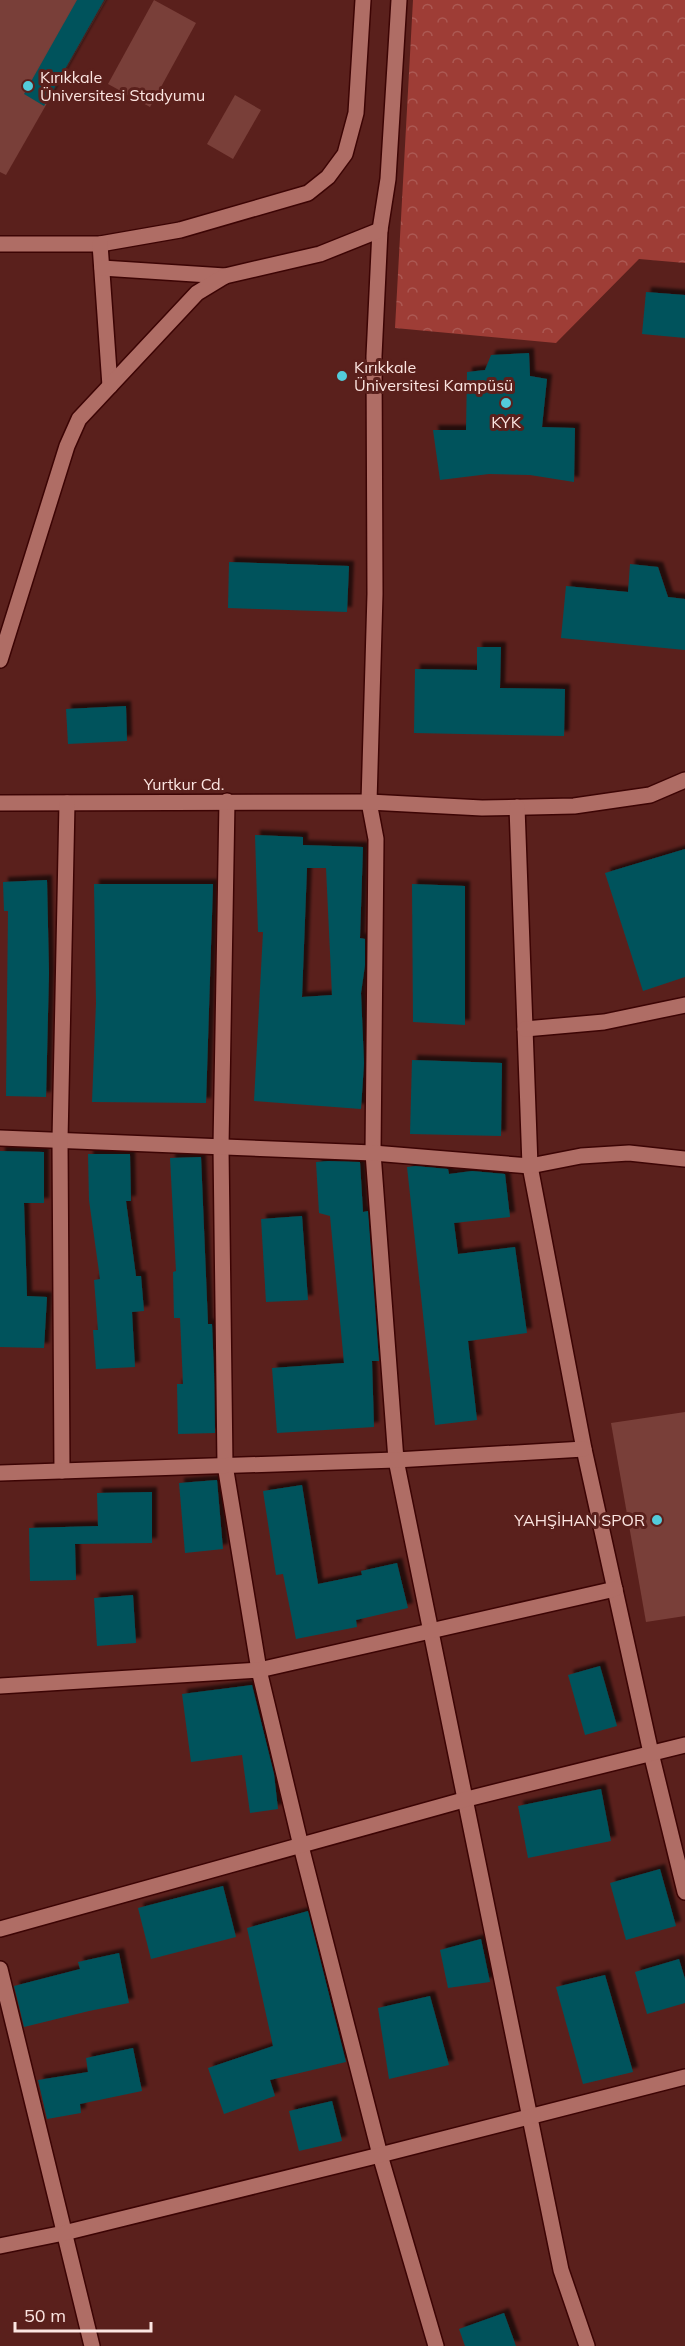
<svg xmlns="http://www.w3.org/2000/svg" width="685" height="2346" viewBox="0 0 685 2346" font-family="Mulish,sans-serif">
<defs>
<pattern id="forest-crowns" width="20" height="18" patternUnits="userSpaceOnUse" patternTransform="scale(1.5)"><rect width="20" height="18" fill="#9e3d36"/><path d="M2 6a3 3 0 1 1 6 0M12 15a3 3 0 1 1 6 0" fill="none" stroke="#ac5953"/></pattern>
<filter id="shadow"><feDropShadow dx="5" dy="-5" stdDeviation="1.5" flood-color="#0009"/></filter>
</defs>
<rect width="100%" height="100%" fill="#5a201c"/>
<!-- forest -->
<path fill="url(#forest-crowns)" d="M413,0H685V263L639,259L556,343L395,328Z"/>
<!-- pitch -->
<g fill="#793f39">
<path d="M0,0H106L6,175L0,172Z"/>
<path d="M154,0L196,23L150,107L108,84Z"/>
<path d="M235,95L261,110L233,159L207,144Z"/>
<path d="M685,1412V1616L646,1622L611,1423Z"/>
</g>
<!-- building -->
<g fill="#02535c" fill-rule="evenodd" filter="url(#shadow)">
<path d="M77,0H104L44,106L24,94Z"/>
<path d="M646,292L685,295V338L642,334Z"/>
<path d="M529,353L530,376L547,379L542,427L575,428L574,482L530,475L489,474L440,480L433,430H466L467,372L485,370L491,355Z"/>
<path d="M229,562L349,566L347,612L228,608Z"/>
<path d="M630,564L658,567L668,597L685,599V650L561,638L566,586L628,592Z"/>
<path d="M477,647H501L500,688L565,689L564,736L414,733L415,669L477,670Z"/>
<path d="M126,706L127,741L68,744L66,709Z"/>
<path d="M255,835L303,837V845L363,847L360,938L365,939V965L361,993L364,1063L361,1109L254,1101L263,932H258ZM307,868H326L332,995L302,997Z"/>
<path d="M685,849V977L643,991L605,873Z"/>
<path d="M47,880L49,973L46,1097L6,1096L8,911H4L3,882Z"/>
<path d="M94,884H213L206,1103L92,1102L96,1003Z"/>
<path d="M412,884L465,886V1025L413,1022Z"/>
<path d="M412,1060L502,1063L501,1136L410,1134Z"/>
<path d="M0,1151L44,1152V1203H24L27,1296L47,1297L44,1348L0,1347Z"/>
<path d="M88,1154H130L131,1201H126L136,1276H141L144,1311L132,1312L135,1367L96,1369L93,1330H98L94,1280L100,1279L89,1200Z"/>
<path d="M201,1157L208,1324H212L214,1372L215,1433L178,1434L177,1384H183L180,1318H174L173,1272L176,1271L170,1158Z"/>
<path d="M328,1161L360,1162L363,1212L368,1211L379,1361H372L374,1427L277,1433L272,1368L344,1363L330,1216L319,1213L316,1162Z"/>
<path d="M415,1166L448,1169L449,1174L472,1171L505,1174L510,1217L454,1223L458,1254L515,1247L527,1333L468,1341L477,1420L435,1425L407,1167Z"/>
<path d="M302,1216L308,1300L266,1302L261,1219Z"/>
<path d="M217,1480L223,1549L185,1553L179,1483Z"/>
<path d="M302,1485L318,1584L362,1575L361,1571L397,1563L408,1608L356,1620L357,1627L296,1639L283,1574L276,1575L263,1491Z"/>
<path d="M152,1492V1543L75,1544L76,1580L30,1581L29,1528L98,1526L97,1493Z"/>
<path d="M133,1595L136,1643L97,1646L94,1598Z"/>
<path d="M600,1666L617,1726L585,1735L568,1675Z"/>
<path d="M252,1685L274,1774L278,1809L250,1813L242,1755L191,1762L182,1694Z"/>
<path d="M601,1789L611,1841L528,1858L518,1806Z"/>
<path d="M660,1869L676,1926L626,1940L610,1883Z"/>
<path d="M223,1886L236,1937L151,1959L138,1908Z"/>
<path d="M308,1911L346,2062L270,2080L275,2096L224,2114L208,2068L273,2046L247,1928Z"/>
<path d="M481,1939L490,1982L448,1988L440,1950Z"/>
<path d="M119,1953L129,2003L89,2011L24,2027L14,1986L80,1969L78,1962Z"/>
<path d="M679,1959L685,1979V2003L647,2014L635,1972Z"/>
<path d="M605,1975L633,2072L583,2084L556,1987Z"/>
<path d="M430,1996L449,2065L389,2079L378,2008Z"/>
<path d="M133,2048L142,2091L80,2104L81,2113L47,2119L38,2080L88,2072L86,2058Z"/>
<path d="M332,2101L342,2141L299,2151L289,2111Z"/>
<path d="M504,2313L516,2346H465L459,2329Z"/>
</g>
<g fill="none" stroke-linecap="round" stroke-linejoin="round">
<!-- minor casing -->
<g stroke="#3c0404" stroke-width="18">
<g id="minor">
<path d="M399,0L388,179L380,230L374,356L375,594L369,802L376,839L373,1153L396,1460L561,2270L587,2346"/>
<path d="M0,244H100L180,230L308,193L328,177L345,154L356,113L363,0"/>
<path d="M100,244L110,386"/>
<path d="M102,268L225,276"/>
<path d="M0,660L67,446L79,419L197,293L225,276L320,254L380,230"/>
<path d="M227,801L221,1147L225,1465L259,1670L301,1846L380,2155L436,2346"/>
<path d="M0,803L369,802L482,808L574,806L650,795L685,780"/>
<path d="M517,807L530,1166L584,1449L651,1753L685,1892"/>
<path d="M525,1029L604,1022L685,1005"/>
<path d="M0,1138L373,1153L530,1166L581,1156L629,1153L685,1159"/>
<path d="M62,1471L60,1140L67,803"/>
<path d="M0,1473L396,1460L584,1449"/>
<path d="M0,1686L259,1670L615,1589"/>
<path d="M0,1929L467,1799L685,1745"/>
<path d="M0,1969L92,2346"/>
<path d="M0,2246L64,2233L380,2155L685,2077"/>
</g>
</g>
<!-- minor -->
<use href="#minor" stroke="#af6d65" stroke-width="15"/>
</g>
<!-- markers -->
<g fill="#53cbda" stroke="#5a201c" stroke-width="2">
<circle cx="28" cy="86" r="6"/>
<circle cx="342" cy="376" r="6"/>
<circle cx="506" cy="403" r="6"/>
<circle cx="657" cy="1520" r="6"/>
</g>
<g text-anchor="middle" stroke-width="6" stroke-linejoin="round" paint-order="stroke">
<!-- poi labels -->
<g font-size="16" fill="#fce5e1" stroke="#5a201c" text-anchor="start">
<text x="40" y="83">Kırıkkale<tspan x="40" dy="18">Üniversitesi Stadyumu</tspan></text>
<text x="354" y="373">Kırıkkale<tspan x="354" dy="18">Üniversitesi Kampüsü</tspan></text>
<text x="506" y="428" text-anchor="middle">KYK</text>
<text x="645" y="1526" text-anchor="end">YAHŞİHAN SPOR</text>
</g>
<!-- street labels -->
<g font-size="16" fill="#fce5e1" stroke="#5a201c">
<text x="184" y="790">Yurtkur Cd.</text>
</g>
</g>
<!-- scale -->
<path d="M15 2322v9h136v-9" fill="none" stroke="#fce5e1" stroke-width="3"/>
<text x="24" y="2322" font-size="18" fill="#fce5e1" stroke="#5a201c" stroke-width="4.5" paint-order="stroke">50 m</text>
</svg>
